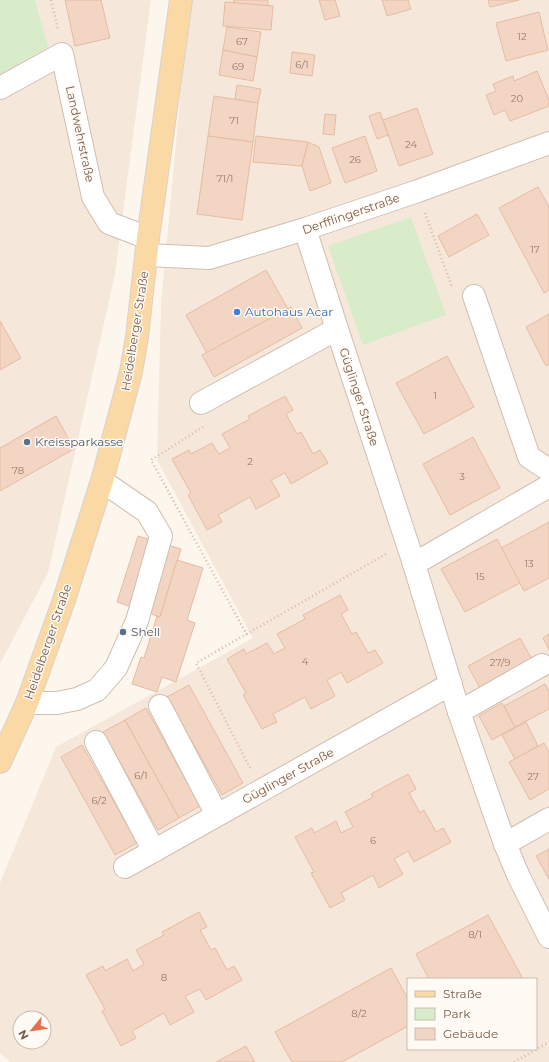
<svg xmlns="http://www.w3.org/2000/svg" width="549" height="1062" viewBox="0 0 549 1062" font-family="Montserrat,sans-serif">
<rect width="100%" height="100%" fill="#fdf6ec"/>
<!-- residential -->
<g fill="#f5e8da" fill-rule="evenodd">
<path d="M35,0H151L115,274L48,573L0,664V74L47,47Z"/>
<path d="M191,0H549V1062H10L0,1053V883L56,747L253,638L157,460L161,304L187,24ZM408,979H536V1049H408ZM20,1018H44V1042H20Z"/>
</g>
<!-- green -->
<g fill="#d8ecc9">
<path d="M0,0H35L48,47L0,74Z"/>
<path d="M411,217L446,315L363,345L328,246Z"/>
</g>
<!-- building -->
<g fill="#f3d5c3" stroke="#e6bba3">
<path d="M65,0H101L110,38L75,46Z"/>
<path d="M234,0H268V6L233,3Z"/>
<path d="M319,0H335L340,16L325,20Z"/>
<path d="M382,0H408L411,9L387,16Z"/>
<path d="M488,0H519L490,7Z"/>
<path d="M225,2L273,6L271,30L223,26Z"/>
<path d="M539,12L548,50L506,61L496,23Z"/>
<path d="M227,27L261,32L257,57L223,50Z"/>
<path d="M223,50L257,57L253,81L219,75Z"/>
<path d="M292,52L315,55L312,76L290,73Z"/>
<path d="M537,71L549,100V106L510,121L505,110L494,115L486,95L496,91L493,84L513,76L514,81Z"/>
<path d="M237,85L261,89L258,103L235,99Z"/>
<path d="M214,96L258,103L253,142L208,136Z"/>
<path d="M417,108L433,154L399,166L383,120Z"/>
<path d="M380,112L388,135L377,139L369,116Z"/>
<path d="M325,114L336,115L334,135L323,134Z"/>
<path d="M208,136L253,142L242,220L197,214Z"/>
<path d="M256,136L308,142L302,166L253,162Z"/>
<path d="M365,136L377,171L345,183L332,148Z"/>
<path d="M308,142L319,147L331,183L310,191L302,166Z"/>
<path d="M538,187L549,207V290L544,293L499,208Z"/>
<path d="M477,214L489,235L449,257L438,236Z"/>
<path d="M266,270L288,309L207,353L186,315Z"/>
<path d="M291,307L302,328L214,377L202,355Z"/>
<path d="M549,314V364L546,366L526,327Z"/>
<path d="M0,321L21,358L0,370Z"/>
<path d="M447,356L474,407L424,434L396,383Z"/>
<path d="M285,396L293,410L286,414L297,434L301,432L313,454L320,450L328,463L291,484L285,473L271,480L280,496L256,509L250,497L218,515L222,522L207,530L188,495L191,493L172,459L189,450L191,454L212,443L219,454L230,448L222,434L250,419L248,416Z"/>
<path d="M56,416L74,449L0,491V448Z"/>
<path d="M473,437L500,488L450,515L423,464Z"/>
<path d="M549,522V578L524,591L501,548Z"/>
<path d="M138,536L181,549L160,617L117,602Z"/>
<path d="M497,539L520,583L465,612L441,569Z"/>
<path d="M177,560L203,568L187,620L195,623L176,682L162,677L157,692L132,684L141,657L144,658L157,616L160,617Z"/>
<path d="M340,595L348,610L341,614L352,634L356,632L368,653L375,650L383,663L347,683L341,672L327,680L335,696L311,709L305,697L273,714L277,722L262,729L243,695L246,693L227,659L244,649L246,654L267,643L274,654L285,648L277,634L305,619L303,615Z"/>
<path d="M549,634V650L543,638Z"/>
<path d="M520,638L532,659L480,688L468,666Z"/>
<path d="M545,684L549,691V709L515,727L504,706Z"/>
<path d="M189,685L243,783L222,795L167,697Z"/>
<path d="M502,703L515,727L492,740L479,716Z"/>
<path d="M146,708L200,806L179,818L125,720Z"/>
<path d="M125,720L179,818L158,830L103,732Z"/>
<path d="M526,722L538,746L515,759L502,735Z"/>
<path d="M544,743L549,752V789L530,800L509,762Z"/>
<path d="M82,745L137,843L115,855L61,757Z"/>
<path d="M408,774L416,789L409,793L420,813L424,810L436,832L443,828L451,842L414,862L408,851L394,859L403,874L379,888L373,875L341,893L345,900L330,908L311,873L314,872L295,837L312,828L314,833L336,821L341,833L353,827L345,812L373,797L371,794Z"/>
<path d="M549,849V879L536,856Z"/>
<path d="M199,912L207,927L200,930L211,950L215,948L227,970L234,966L242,980L206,1000L200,989L185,996L194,1012L170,1025L164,1013L132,1031L136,1038L121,1046L102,1011L105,1009L86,975L103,966L105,971L127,959L133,971L144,964L136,950L164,935L162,932Z"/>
<path d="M488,915L523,979H429L416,954Z"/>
<path d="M391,968L408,999V1026L342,1062H292L275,1032Z"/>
<path d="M246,1046L255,1062H216Z"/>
</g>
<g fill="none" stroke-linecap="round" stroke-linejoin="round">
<!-- minor casing -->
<g stroke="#d1beb0" stroke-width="24">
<g id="minor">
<path d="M0,88L62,54L93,197L109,223L148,238"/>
<path d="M305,229L337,329L414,564L459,712L505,844L519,877L549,937"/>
<path d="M147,255L209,258L305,229L418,191L549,143"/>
<path d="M474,296L529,457L549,470"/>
<path d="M201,403L337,329"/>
<path d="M414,564L549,486"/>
<path d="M27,703H57L77,699L97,690L116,668L137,621L161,536L147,512L102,481"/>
<path d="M160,706L217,815"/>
<path d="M459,712L542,665"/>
<path d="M96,742L154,851"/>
<path d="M505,844L549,819"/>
<path d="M125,867L451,684"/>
</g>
</g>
<!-- major casing -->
<g stroke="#dad1cd" stroke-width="24">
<path id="major" d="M0,762L27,703L64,600L102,481L131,372L137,337L148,238L181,0"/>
</g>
<!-- path -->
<g stroke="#d9b8a5" stroke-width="2.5" stroke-dasharray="1 3" stroke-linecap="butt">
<path d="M51,0L58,30"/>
<path d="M425,213L452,287"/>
<path d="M203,427L151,460L247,635"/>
<path d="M250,768L196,663L386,554"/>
<path d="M514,1062L549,1042"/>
</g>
<!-- minor -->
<use href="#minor" stroke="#fff" stroke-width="22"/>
<!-- major -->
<use href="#major" stroke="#fbd9a5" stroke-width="22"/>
</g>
<!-- markers -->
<circle fill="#3f7fe0" stroke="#fffaf3" stroke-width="1.5" cx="237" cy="312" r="4"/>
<g fill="#5c6f8a" stroke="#fffaf3" stroke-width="1.5">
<circle cx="27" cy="442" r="4"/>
<circle cx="123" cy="632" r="4"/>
</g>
<g text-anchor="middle" stroke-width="3" stroke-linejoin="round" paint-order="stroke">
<!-- number labels -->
<g font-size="10" fill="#987a6a">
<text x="522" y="40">12</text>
<text x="242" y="45">67</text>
<text x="302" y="68">6/1</text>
<text x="238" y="70">69</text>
<text x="517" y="102">20</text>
<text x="234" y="124">71</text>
<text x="411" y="148">24</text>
<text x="355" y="163">26</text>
<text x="225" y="182">71/1</text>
<text x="535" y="253">17</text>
<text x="435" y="399">1</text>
<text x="250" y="465">2</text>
<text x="18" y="474">78</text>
<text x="462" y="480">3</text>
<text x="529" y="567">13</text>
<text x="480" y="580">15</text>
<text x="305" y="665">4</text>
<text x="500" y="666">27/9</text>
<text x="141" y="779">6/1</text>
<text x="533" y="780">27</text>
<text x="99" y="804">6/2</text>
<text x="373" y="844">6</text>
<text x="475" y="938">8/1</text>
<text x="164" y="981">8</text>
<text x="359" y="1017">8/2</text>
</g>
<!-- street labels -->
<g font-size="12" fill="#7a5c4d" stroke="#fffaf3">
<text transform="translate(80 134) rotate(78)" y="4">Landwehrstraße</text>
<text transform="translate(351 214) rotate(-19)" y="4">Derfflingerstraße</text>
<text transform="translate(135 331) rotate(-81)" y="4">Heidelberger Straße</text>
<text transform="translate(359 397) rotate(72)" y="4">Güglinger Straße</text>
<text transform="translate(48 642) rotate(-71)" y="4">Heidelberger Straße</text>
<text transform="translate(288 776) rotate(-29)" y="4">Güglinger Straße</text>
</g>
<!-- shop labels -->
<g font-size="12" fill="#366cbe" stroke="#fffaf3" text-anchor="start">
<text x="245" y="316">Autohaus Acar</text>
</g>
<!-- service labels -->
<g font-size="12" fill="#4e5e75" stroke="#fffaf3" text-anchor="start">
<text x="35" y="446">Kreissparkasse</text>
<text x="131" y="636">Shell</text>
</g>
</g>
<!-- legend -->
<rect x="407" y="978" width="130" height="72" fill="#fffaf3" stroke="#cabbb1"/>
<rect x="415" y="991" width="20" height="6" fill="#fbd9a5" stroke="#cabbb1"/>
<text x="443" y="998" font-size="12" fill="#7a5c4d">Straße</text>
<rect x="415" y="1008" width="20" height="12" fill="#d8ecc9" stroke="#cabbb1"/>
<text x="443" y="1018" font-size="12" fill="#7a5c4d">Park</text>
<rect x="415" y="1028" width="20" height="12" fill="#f3d5c3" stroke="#cabbb1"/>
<text x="443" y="1038" font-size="12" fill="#7a5c4d">Gebäude</text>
<!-- north arrow -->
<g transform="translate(32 1030) rotate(241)"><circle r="19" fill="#fffaf3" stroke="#cabbb1"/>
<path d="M0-3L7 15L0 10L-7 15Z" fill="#e76f51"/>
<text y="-6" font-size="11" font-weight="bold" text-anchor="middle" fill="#7a5c4d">N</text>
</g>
</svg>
